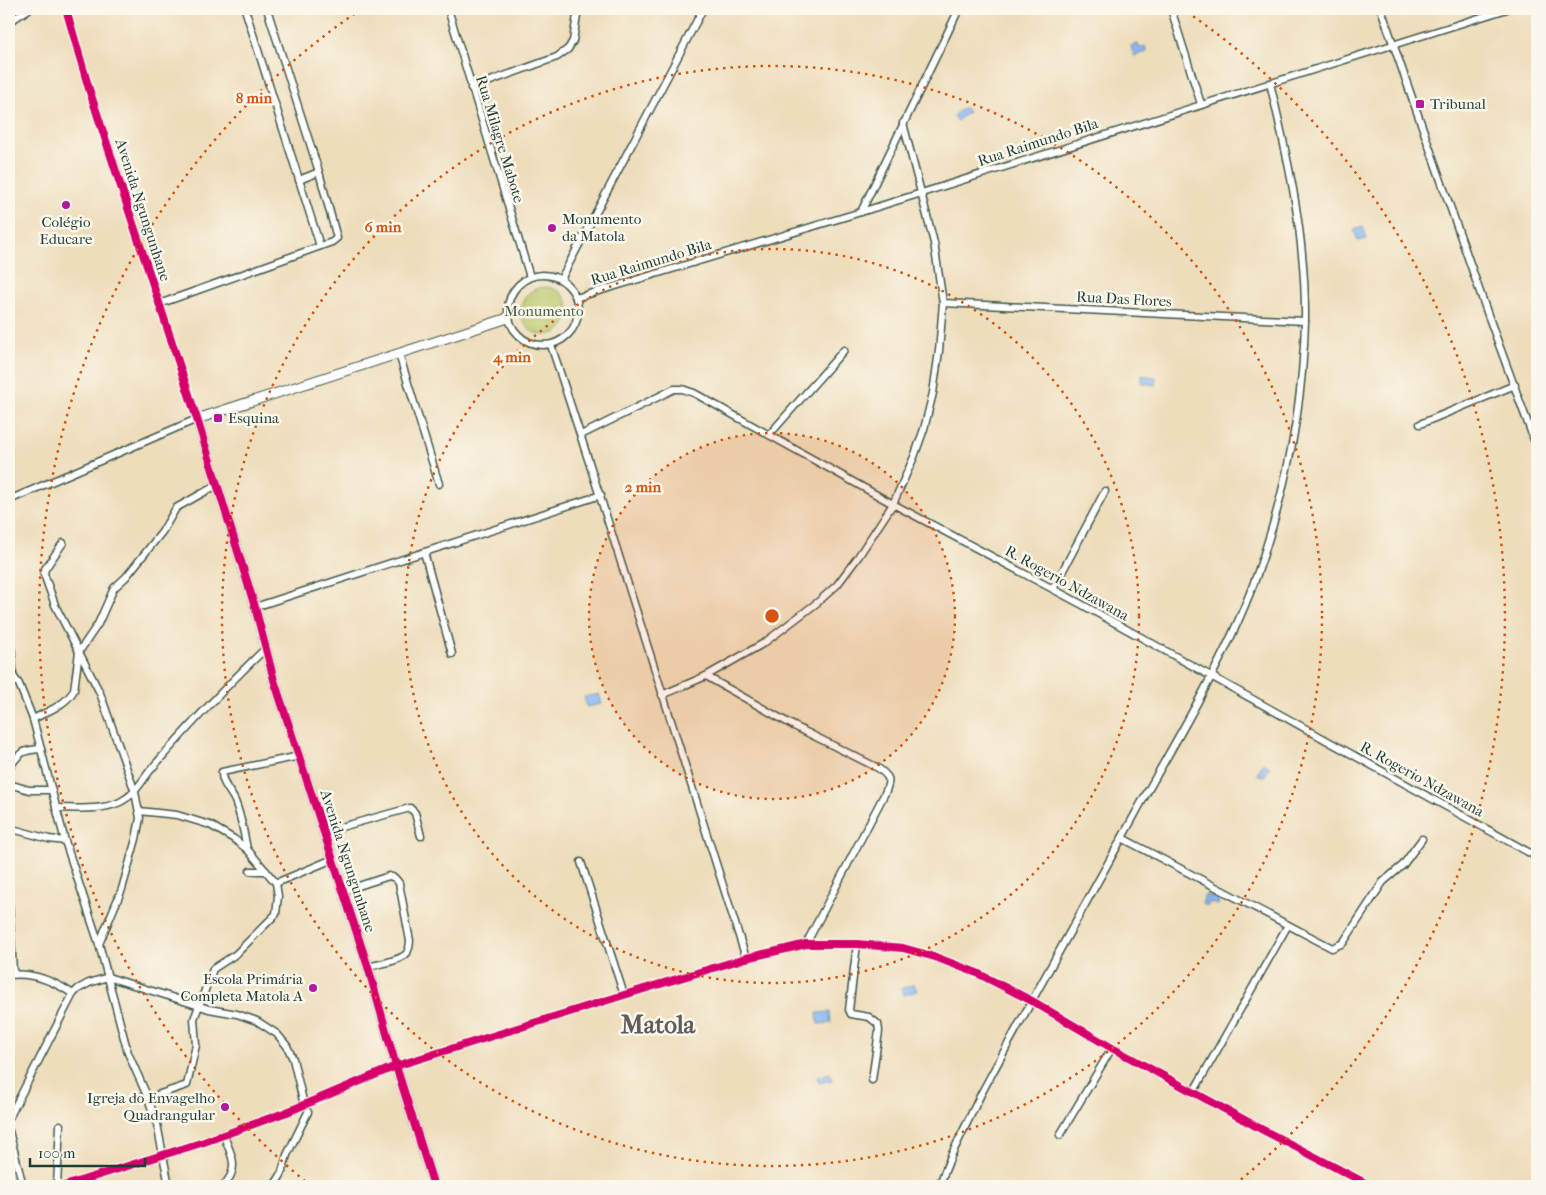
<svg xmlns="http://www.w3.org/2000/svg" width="1546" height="1195" viewBox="0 0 1546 1195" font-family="'IM FELL French Canon',serif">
<rect width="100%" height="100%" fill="#fbf7ec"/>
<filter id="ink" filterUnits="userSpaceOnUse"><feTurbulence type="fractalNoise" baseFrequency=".02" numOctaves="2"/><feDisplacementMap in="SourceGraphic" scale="10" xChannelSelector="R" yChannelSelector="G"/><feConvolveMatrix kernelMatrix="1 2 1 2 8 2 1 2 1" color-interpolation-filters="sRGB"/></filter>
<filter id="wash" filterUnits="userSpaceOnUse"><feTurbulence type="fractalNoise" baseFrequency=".0096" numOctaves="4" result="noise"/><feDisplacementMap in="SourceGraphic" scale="20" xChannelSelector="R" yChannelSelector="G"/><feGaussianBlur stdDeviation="1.12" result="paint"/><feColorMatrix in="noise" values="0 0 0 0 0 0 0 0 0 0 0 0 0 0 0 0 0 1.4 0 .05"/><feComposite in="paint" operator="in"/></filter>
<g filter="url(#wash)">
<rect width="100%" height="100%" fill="#edb"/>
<!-- green -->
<circle fill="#b9c769" stroke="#6c824e" cx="545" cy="311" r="24"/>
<!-- water -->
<g fill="#85b6f1" stroke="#527a92">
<path d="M1138,44L1139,48L1145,46L1147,52L1134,56L1131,46Z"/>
<path d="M964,107L968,112L957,121L953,116Z"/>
<path d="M1363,227L1367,239L1358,241L1354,230Z"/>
<path d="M1142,375L1156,377L1155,385L1141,383Z"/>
<path d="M599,694L602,704L587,707L584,697Z"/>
<path d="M1263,763L1270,767L1264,777L1257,774Z"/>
<path d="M1205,895L1219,899L1218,905L1209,902L1208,906L1202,904Z"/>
<path d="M914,984L917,991L904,995L901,989Z"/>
<path d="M830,1012L831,1023L818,1024L817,1013Z"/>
<path d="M830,1073L832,1080L819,1083L817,1077Z"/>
</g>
</g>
<g filter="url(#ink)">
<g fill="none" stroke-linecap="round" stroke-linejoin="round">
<!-- street casing -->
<g stroke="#3e5548" stroke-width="9">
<g id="street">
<path d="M245,9L320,246"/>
<path d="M448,9L530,277"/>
<path d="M1171,9L1201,104"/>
<path d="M1381,9L1488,315L1537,448"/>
<path d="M9,22L29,9"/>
<path d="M471,88L557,57L568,49L573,41L578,9"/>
<path d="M299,180L319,172"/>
<path d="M861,212L959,9"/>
<circle cx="543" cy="310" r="35"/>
<path d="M561,279L703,9"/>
<path d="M576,298L861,212L1507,9"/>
<path d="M943,303L1305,321"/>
<path d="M159,304L332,242L337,238L319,172L267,9"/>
<path d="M551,345C618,549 681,754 746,958"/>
<path d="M399,354L439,484"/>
<path d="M1420,424L1515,385"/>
<path d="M581,435L674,389H682L694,393L893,504L1081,604L1537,857"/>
<path d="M769,435L844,350"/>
<path d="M9,500L197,419L89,89L66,9"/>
<path d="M63,543L45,569L44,574L55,605L100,693L135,792L140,818L136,839L122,889L99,944"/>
<path d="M424,552L452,654"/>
<path d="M1053,589L1105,491"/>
<path d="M255,607L601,495"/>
<path d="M9,639L12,653L13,676"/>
<path d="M9,674L13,676L19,684L33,719L65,841L99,944L128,1053L148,1098L157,1124L169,1186"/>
<path d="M706,676L794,726L878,768C890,777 891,779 885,793L806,944"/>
<path d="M662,695L706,676L764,643L818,602L837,585L858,557L893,504L914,457L924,429L933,393L939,351L943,303L934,243L903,123"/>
<path d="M33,719C48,711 66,705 74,690L79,652L98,624L114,588L126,577L162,532L176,508L217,485"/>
<path d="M9,768C20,752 22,750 41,749"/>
<path d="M9,784L29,790H51"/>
<path d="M56,808C76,808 101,811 120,802C137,794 142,779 154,766C189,726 226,686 265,649"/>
<path d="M139,811L177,815L210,825L234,839L247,849L276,883L278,896L276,914L236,954L213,969L194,1019L196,1045L187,1085L148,1098"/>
<path d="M9,828L49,839L65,841"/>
<path d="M323,832L410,808L415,813L421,836"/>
<path d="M1122,838L1332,948L1343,943L1383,882L1403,865L1422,839"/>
<path d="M247,849C244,833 241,816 235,801C231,792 221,783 222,772L300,756"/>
<path d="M581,862L624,995"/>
<path d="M250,871H266"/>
<path d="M276,883L333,859"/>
<path d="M343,891L389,876L395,878L399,883L410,941C410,945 409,949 407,953C401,961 378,964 368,967"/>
<path d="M9,905L13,971L15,974"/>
<path d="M857,944L849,1010L851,1014L869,1017L878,1024L879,1031L872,1080"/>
<path d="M9,975C32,972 54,981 73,994"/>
<path d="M1194,1091L1288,925"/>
<path d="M9,1118L73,994L78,989L89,983L108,977L209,1009L237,1014L257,1021L277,1034L287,1046L293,1059L304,1105"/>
<path d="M9,1131L23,1186"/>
<path d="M223,1134C231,1154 241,1168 223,1186"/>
<path d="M1060,1135L1112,1048"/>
<path d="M57,1186L60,1125"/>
<path d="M64,1186L204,1142L287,1112L396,1066L624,995L746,958L786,949L806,944H857L903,948L935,957L977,973L1032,1001L1112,1048L1263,1130L1371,1186"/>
<path d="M274,1186L281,1175L287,1155L308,1112"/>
<path d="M939,1186L951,1156L981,1094C1031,1001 1083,909 1134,816C1180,732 1233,649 1263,557C1288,481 1303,401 1305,321C1306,238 1289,163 1270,83"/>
</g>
</g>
<!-- secondary casing -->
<g stroke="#3e5548" stroke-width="11">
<path id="secondary" d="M434,1186L396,1066L368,967L274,680L255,607L197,419L508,318"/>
</g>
<!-- street -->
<use href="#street" stroke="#fff" stroke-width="6"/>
<!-- secondary -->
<use href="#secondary" stroke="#fff" stroke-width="9"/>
<!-- cycleway casing -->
<g stroke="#fbf7ec" stroke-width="11">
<g id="cycleway">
<path d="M66,9L89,89L197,419L255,607L274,680L368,967L396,1066L434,1186"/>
<path d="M64,1186L204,1142L287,1112L396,1066L624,995L746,958L786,949L806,944H857L903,948L935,957L977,973L1032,1001L1112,1048L1263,1130L1371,1186"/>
</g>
</g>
<!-- cycleway -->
<use href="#cycleway" stroke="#d6006c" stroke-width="8"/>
</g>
</g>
<!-- distance rings -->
<circle cx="772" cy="616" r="183" fill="#d45610" fill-opacity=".12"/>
<g fill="none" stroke="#d45610" stroke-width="2.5" stroke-dasharray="2.5 5">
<circle cx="772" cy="616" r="183"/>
<circle cx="772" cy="616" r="367"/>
<circle cx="772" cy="616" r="550"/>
<path d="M311 1186A733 733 0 0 1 357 12M1187 12A733 733 0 0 1 1233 1186"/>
</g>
<!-- markers -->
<g fill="#b5179e" stroke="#fbf7ec" stroke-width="2">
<rect x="1415" y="99" width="10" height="10" rx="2.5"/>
<circle cx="66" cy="205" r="5"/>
<circle cx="552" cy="228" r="5"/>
<rect x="213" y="413" width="10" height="10" rx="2.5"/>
<circle cx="313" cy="988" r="5"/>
<circle cx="225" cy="1107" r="5"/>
</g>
<g text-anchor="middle" stroke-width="5" stroke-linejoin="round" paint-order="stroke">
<!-- poi labels -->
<g font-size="15" fill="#1f3d34" stroke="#fbf7ec" text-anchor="start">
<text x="1430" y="109">Tribunal</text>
<text x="562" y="224">Monumento<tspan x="562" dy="17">da Matola</tspan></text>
<text x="66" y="227" text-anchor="middle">Colégio<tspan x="66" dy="17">Educare</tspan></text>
<text x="228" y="423">Esquina</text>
<text x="303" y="984" text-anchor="end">Escola Primária<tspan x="303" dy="17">Completa Matola A</tspan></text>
<text x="215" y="1103" text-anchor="end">Igreja do Envagelho<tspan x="215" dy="17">Quadrangular</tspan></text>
</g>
<!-- street labels -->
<g font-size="15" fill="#1f3d34" stroke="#fbf7ec">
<text transform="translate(500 139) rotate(73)" y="5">Rua Milagre Mabote</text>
<text transform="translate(1038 142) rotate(-18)" y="5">Rua Raimundo Bila</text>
<text transform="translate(143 210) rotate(72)" y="5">Avenida Ngungunhane</text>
<text transform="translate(651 262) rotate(-17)" y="5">Rua Raimundo Bila</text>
<text transform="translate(1124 299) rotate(3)" y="5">Rua Das Flores</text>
<text transform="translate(1067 583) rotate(29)" y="5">R. Rogerio Ndzawana</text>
<text transform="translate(1422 779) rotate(29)" y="5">R. Rogerio Ndzawana</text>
<text transform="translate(348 861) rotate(72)" y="5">Avenida Ngungunhane</text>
</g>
<!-- park labels -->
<g font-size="15" fill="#466041" stroke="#fbf7ec">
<text x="544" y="316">Monumento</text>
</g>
<!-- town labels -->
<g font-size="25" font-weight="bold" fill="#5f5d5d" stroke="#fbf7ec">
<text x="658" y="1033">Matola</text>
</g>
</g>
<circle cx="772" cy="616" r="8" fill="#d45610" stroke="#fbf7ec" stroke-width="2.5"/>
<g font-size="15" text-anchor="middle" font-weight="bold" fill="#d45610" stroke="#fbf7ec" stroke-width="5" stroke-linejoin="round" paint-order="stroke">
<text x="254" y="103">8 min</text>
<text x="383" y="232">6 min</text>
<text x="512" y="362">4 min</text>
<text x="643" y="492">2 min</text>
</g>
<!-- margin -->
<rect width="1546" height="1195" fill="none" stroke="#fbf7ec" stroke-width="30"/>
<!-- scale -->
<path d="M30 1158v8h115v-8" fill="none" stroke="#1f3d34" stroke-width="2.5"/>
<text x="38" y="1158" font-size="15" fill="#1f3d34" stroke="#fbf7ec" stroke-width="4" paint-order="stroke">100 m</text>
</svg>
